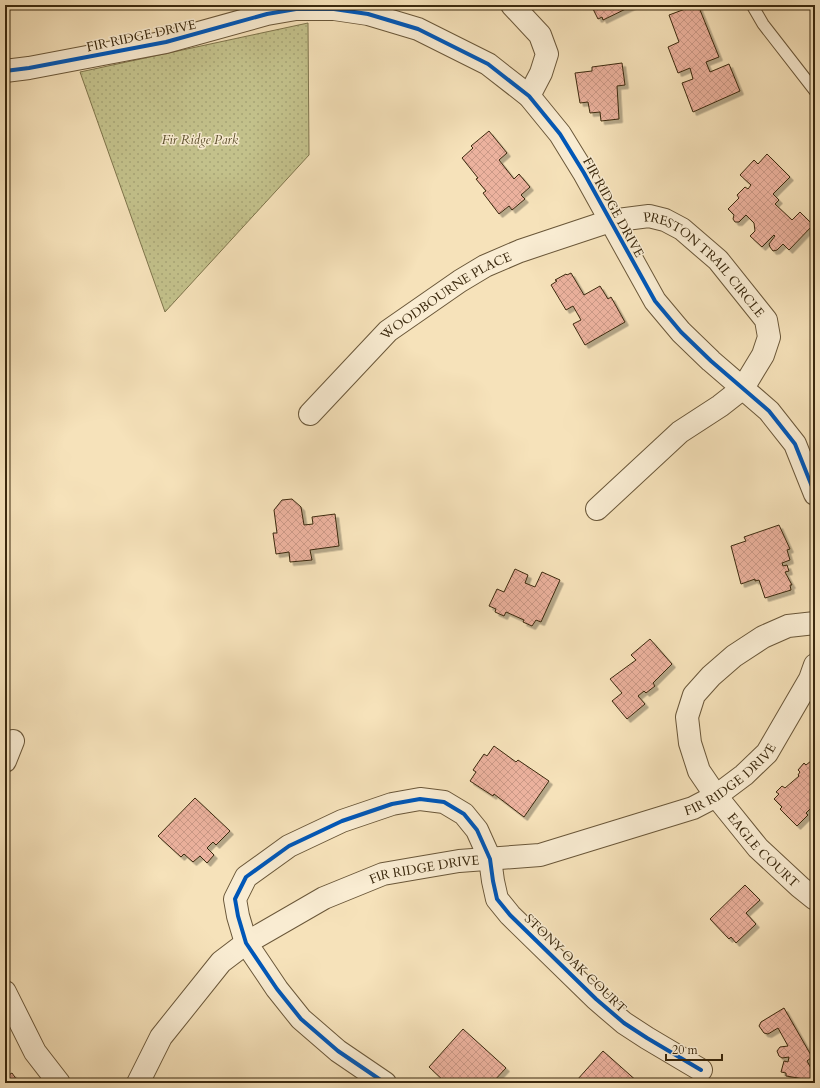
<svg xmlns="http://www.w3.org/2000/svg" width="820" height="1088" viewBox="0 0 820 1088" font-family="Cardo,serif">
<defs>
<pattern id="park-dots" width="8" height="8" patternUnits="userSpaceOnUse"><rect width="8" height="8" fill="#c3c18b"/><path d="M2 2h.1M6 6h.1" fill="none" stroke="#a8a677" stroke-width="1.8" stroke-linecap="round"/></pattern>
<pattern id="building-cross-hatch" width="8" height="8" patternUnits="userSpaceOnUse"><rect width="8" height="8" fill="#ecb29e"/><path d="M0 0l8 8M0 8l8-8" fill="none" stroke="#cb9987"/></pattern>
<filter id="shadow"><feDropShadow dx="3.5" dy="3.5" stdDeviation="0" flood-color="#0004"/></filter>
</defs>
<rect width="100%" height="100%" fill="#f6e2ba"/>
<filter id="stains"><feTurbulence type="fractalNoise" baseFrequency=".005" numOctaves="4"/><feColorMatrix values="0 0 0 0 .2 0 0 0 0 .09 0 0 0 0 .02 0 0 0 .5 -.17"/></filter>
<radialGradient id="worn" r=".72"><stop offset=".6" stop-color="#630" stop-opacity="0"/><stop offset="1" stop-color="#630" stop-opacity=".3"/></radialGradient>
<!-- park -->
<path fill="url(#park-dots)" stroke="#7f754c" d="M308,23L309,155L165,312L80,72Z"/>
<!-- building -->
<g fill="url(#building-cross-hatch)" stroke="#3b290e" filter="url(#shadow)">
<path d="M591,5H634L603,20L602,17L598,19Z"/>
<path d="M696,5H698L719,57L706,62L710,72L729,64L740,91L693,112L682,83L693,79L690,68L678,73L668,47L679,42L669,15Z"/>
<path d="M622,63L625,85L617,86L619,119L601,121L600,112L590,113L588,102L580,103L575,73L592,71V67Z"/>
<path d="M489,131L507,153L499,160L514,179L519,174L530,187L521,195L525,199L512,210L509,206L499,214L483,193L486,191L476,179L478,178L462,158L473,148L471,146Z"/>
<path d="M767,154L790,177L773,194L779,200L775,204L792,220L800,212L813,225L789,250L783,244L777,250L773,251L770,247L769,244L775,236L774,235L762,247L750,236L755,231L754,223L746,215L739,222H735L733,219L734,215L728,209L739,198L737,195L745,187L748,189L751,185L740,175L754,160L758,164Z"/>
<path d="M571,273L584,295L600,286L608,299L611,297L625,322L585,345L573,324L581,320L573,306L566,310L551,285L557,281L555,280L566,274L567,275Z"/>
<path d="M292,499L301,507L304,525L313,524L312,517L335,514L339,546L310,550L312,560L290,562L289,552L276,554L273,533H277L274,510L282,500Z"/>
<path d="M779,525L790,549L787,550L790,560L782,563L783,566L787,565L789,571L785,572L792,585H790L791,590L765,598L759,580L755,581V579L741,584L731,546L746,541L744,537Z"/>
<path d="M515,569L528,575L525,583L535,587L542,572L560,580L541,622L536,620L532,626L523,622L524,620L506,612L504,616L495,612L496,609L489,606L497,589L504,592Z"/>
<path d="M650,639L672,664L653,683L655,686L646,693L644,691L638,696L645,704L627,719L612,701L622,693L610,679L636,660L631,655Z"/>
<path d="M494,746L516,762L518,760L549,781L524,817L494,794L493,796L470,781L476,772L473,770L484,754L487,756Z"/>
<path d="M811,761L815,765V797L812,800L815,804L806,813L808,815L797,826L780,809L782,807L774,799L779,794L776,792L782,786L785,788L799,776L798,775L800,772L798,770L804,763L806,765Z"/>
<path d="M195,798L230,831L216,845L213,842L207,848L214,855L207,863L200,856L193,862L184,854L181,857L158,836Z"/>
<path d="M745,885L760,900L746,913L756,924L736,943L731,937L729,939L710,919Z"/>
<path d="M784,1008L812,1057L807,1061L812,1070L810,1080L786,1076V1073L781,1072L784,1061L788,1062L789,1057L782,1058L779,1056L777,1051L780,1047L788,1046L778,1028L768,1034L764,1033L759,1026L761,1022Z"/>
<path d="M463,1029L506,1068L492,1083H446L429,1067Z"/>
<path d="M603,1051L639,1083H579L577,1080Z"/>
<path d="M12,1073L19,1083H5V1077Z"/>
</g>
<g fill="none" stroke-linecap="round" stroke-linejoin="round">
<!-- lane casing -->
<g stroke="#6a5739" stroke-width="13">
<path id="lane" d="M752,5L763,24L815,91"/>
</g>
<!-- street casing -->
<g stroke="#6a5739" stroke-width="24">
<g id="street">
<path d="M512,5L540,35L547,54L541,73L529,96"/>
<path d="M5,71L29,68L166,42L267,14L296,9H334L368,14L418,29L488,64L529,96L560,134L584,173L655,301L681,332L711,361L769,411L795,444L815,494"/>
<path id="s1" d="M310,414L388,331L460,281L485,266L520,251L610,221L649,216L665,220L682,229L718,260L766,320L769,337L763,355L743,388L720,406L680,432L597,509"/>
<path id="s2" d="M815,623L788,626L763,637L734,656L711,676L694,695L687,717L690,743L699,771L716,796L758,848L800,887L815,899"/>
<path d="M5,761L13,741"/>
<path d="M5,992L35,1052L59,1083"/>
<path id="s3" d="M138,1083L161,1037L221,962L246,943L324,898L383,874L412,869L459,861L540,855L693,808L716,796L744,775L767,753L810,679L815,665"/>
<path d="M385,1083L338,1051L301,1019L277,989L246,943L238,916L235,899L246,877L289,846L342,821L392,804L420,799L444,802L464,814L477,830L490,859L493,881L497,899L510,915L596,999L624,1023L647,1038L701,1070"/>
</g>
</g>
<!-- lane -->
<use href="#lane" stroke="#f9ecd2" stroke-width="11"/>
<!-- street -->
<use href="#street" stroke="#f9ecd2" stroke-width="22"/>
<!-- cycleway casing -->
<g stroke="#f9ecd2" stroke-width="6">
<g id="cycleway">
<path d="M5,71L29,68L166,42L267,14L296,9H334L368,14L418,29L488,64L529,96L560,134L584,173L655,301L681,332L711,361L769,411L795,444L815,494"/>
<path d="M385,1083L338,1051L301,1019L277,989L246,943L238,916L235,899L246,877L289,846L342,821L392,804L420,799L444,802L464,814L477,830L490,859L493,881L497,899L510,915L596,999L624,1023L647,1038L701,1070"/>
</g>
</g>
<!-- cycleway -->
<use href="#cycleway" stroke="#0057b8" stroke-width="4"/>
</g>
<g text-anchor="middle" stroke-width="3" stroke-linejoin="round" paint-order="stroke">
<!-- street labels -->
<g font-size="13" fill="#3b290e" stroke="#f9ecd2">
<text transform="translate(141 35) rotate(-12)" y="5">FIR RIDGE DRIVE</text>
<text transform="translate(614 207) rotate(61)" y="5">FIR RIDGE DRIVE</text>
<text dy="5" stroke="none"><textPath href="#s1" startOffset="477">PRESTON TRAIL CIRCLE</textPath></text>
<text dy="5" stroke="none"><textPath href="#s1" startOffset="182">WOODBOURNE PLACE</textPath></text>
<text dy="5" stroke="none"><textPath href="#s3" startOffset="698">FIR RIDGE DRIVE</textPath></text>
<text dy="5" stroke="none"><textPath href="#s2" startOffset="326">EAGLE COURT</textPath></text>
<text dy="5" stroke="none"><textPath href="#s3" startOffset="374">FIR RIDGE DRIVE</textPath></text>
<text transform="translate(576 963) rotate(44)" y="5">STONY OAK COURT</text>
</g>
<!-- park labels -->
<g font-size="13" font-style="italic" fill="#5d4f2d" stroke="#f9ecd2">
<text x="200" y="144">Fir Ridge Park</text>
</g>
</g>
<!-- margin -->
<rect width="820" height="1088" fill="none" stroke="#f6e2ba" stroke-width="20"/>
<rect x="6" y="6" width="808" height="1076" fill="none" stroke="#3b290e" stroke-width="2"/>
<rect x="10" y="10" width="800" height="1068" fill="none" stroke="#3b290e"/>
<!-- scale -->
<path d="M666 1054v6h56v-6" fill="none" stroke="#3b290e" stroke-width="2"/>
<text x="672" y="1054" font-size="12" fill="#3b290e" stroke="#f9ecd2" stroke-width="3" paint-order="stroke">20 m</text>
<rect width="100%" height="100%" filter="url(#stains)"/>
<rect width="100%" height="100%" fill="url(#worn)"/>
</svg>
